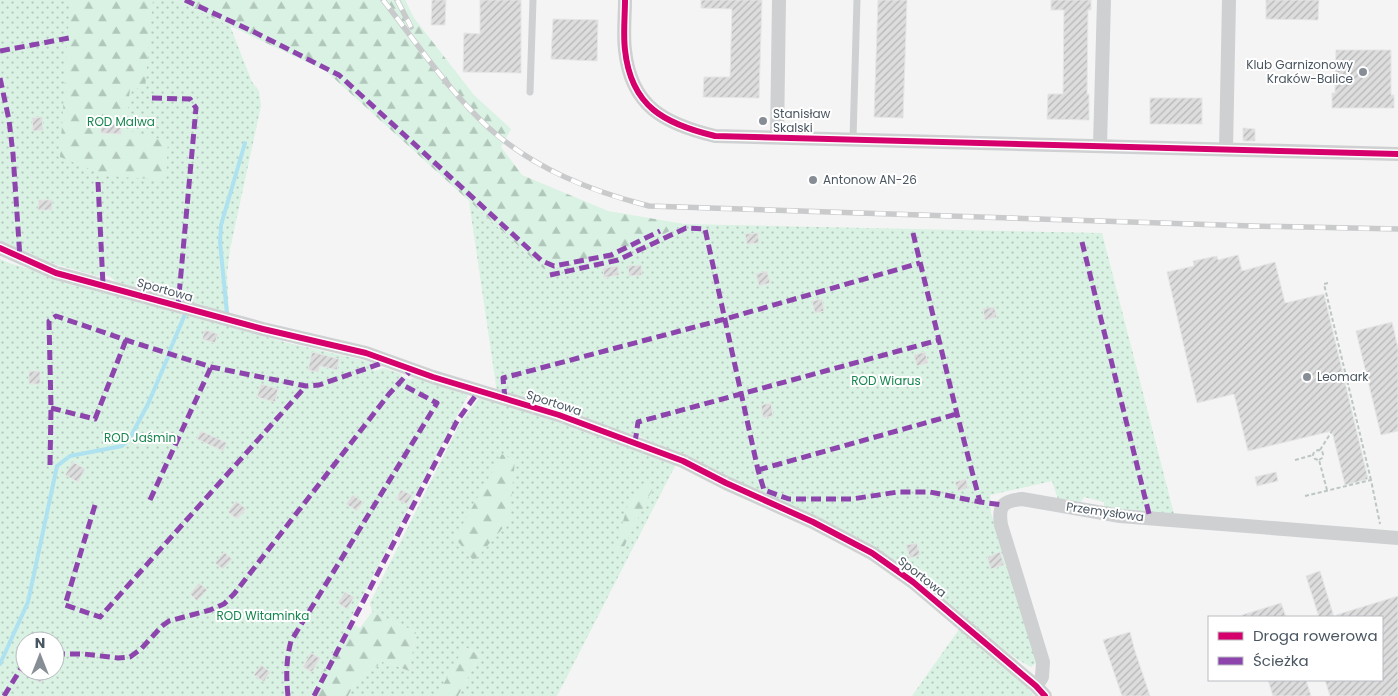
<svg xmlns="http://www.w3.org/2000/svg" width="1398" height="696" viewBox="0 0 1398 696" font-family="Poppins,sans-serif">
<defs>
<pattern id="grass-dots" width="8" height="8" patternUnits="userSpaceOnUse" patternTransform="scale(1.25)"><rect width="8" height="8" fill="#d9f2e3"/><path d="M2 2h.1M6 6h.1" fill="none" stroke="#b2c7bb" stroke-width="1.8" stroke-linecap="round"/></pattern>
<pattern id="forest-firs" width="22" height="20" patternUnits="userSpaceOnUse" patternTransform="scale(1.25)"><rect width="22" height="20" fill="#d9f2e3"/><path d="M5 1l3.5 6h-7zM16 11l3.5 6h-7z" fill="#b2c7bb"/></pattern>
<pattern id="building-hatch" width="6" height="6" patternUnits="userSpaceOnUse" patternTransform="scale(1.25)"><rect width="6" height="6" fill="#ddddde"/><path d="M-1 1l2-2M0 6l6-6M5 7l2-2" fill="none" stroke="#b5b6b7"/></pattern>
</defs>
<rect width="100%" height="100%" fill="#f4f4f4"/>
<!-- grass -->
<g fill="url(#grass-dots)" fill-rule="evenodd">
<path d="M0,0H175L230,26L252,82L259,91L261,106L230,249L227,274L229,315L190,303L183,297L175,295L171,298L116,282C111,276 106,274 97,276L30,257L0,242Z"/>
<path d="M469,201L544,269L596,263L617,257L684,224L1102,233L1174,514L1104,508V502L1084,497L1080,504L1066,499H1058L1052,481L990,495L991,513L1037,653V662L1031,667L1017,659L969,623L778,501L639,436L622,432L497,392Z"/>
<path d="M0,259L9,263L58,278L288,343L371,362L374,371L384,368L402,374L400,376L410,380L414,377L468,395L310,696H0ZM25,641H55V671H25Z"/>
<path d="M479,398L519,407L676,464L557,696H458L480,655L465,647L437,696H348L355,682L384,661L409,671L416,632L372,612L370,603L460,423Z"/>
<path d="M960,628L1025,685L1034,696H912Z"/>
</g>
<!-- forest -->
<g fill="url(#forest-firs)">
<path d="M70,0H153L145,89L130,88L126,130L168,141L166,180L107,176L60,157Z"/>
<path d="M175,0H405L414,18L474,95L511,129L501,147L522,175L608,211L684,224L617,257L596,263L544,269L326,71Z"/>
<path d="M502,454L515,461L509,521L474,561L455,538Z"/>
<path d="M647,484L654,486L619,557L614,554L627,507Z"/>
<path d="M372,612L416,632L409,671L384,661L355,682L348,696H310L349,622L360,628Z"/>
<path d="M464,647L480,655L458,696H437Z"/>
</g>
<g fill="none" stroke-linecap="round" stroke-linejoin="round">
<!-- stream -->
<g stroke="#aee2f0" stroke-width="4">
<path d="M227,314L220,242L221,225L245,143"/>
<path d="M170,350L186,312L187,313"/>
<path d="M0,664L28,602L57,466L70,456L122,446L130,438L148,404L168,357"/>
</g>
</g>
<!-- building -->
<g fill="url(#building-hatch)" stroke="#e5e6e7">
<path d="M432,0H446L445,25H431Z"/>
<path d="M480,0H521V73L463,72L464,33L480,34Z"/>
<path d="M701,0H762L759,98L703,97L704,77H730L732,9L701,8Z"/>
<path d="M878,0H907L903,118L874,117Z"/>
<path d="M1051,0H1091V10H1088L1087,94H1089V120L1047,119L1048,94H1063L1064,10H1051Z"/>
<path d="M1266,0H1319L1318,20L1266,19Z"/>
<path d="M553,19L598,20L597,61L551,59Z"/>
<path d="M1336,50H1391V95H1394V108H1332V93H1335Z"/>
<rect x="1150" y="98" width="52" height="26"/>
<path d="M42,117L43,130L33,131L32,118Z"/>
<path d="M101,123L121,124V134L101,133Z"/>
<path d="M1243,128L1255,129V141H1243Z"/>
<path d="M39,200H52V210H38Z"/>
<path d="M758,233L759,243L747,244L745,234Z"/>
<path d="M1238,255L1242,271L1275,262L1285,303L1324,294L1368,479L1345,485L1332,431L1248,451L1234,394L1197,403L1167,272L1194,266L1193,261L1217,256L1218,260Z"/>
<path d="M641,265L642,275L629,276L628,266Z"/>
<path d="M618,266L619,275L604,278L603,268Z"/>
<path d="M767,271L770,283L759,286L756,274Z"/>
<path d="M822,299L824,311L815,313L812,301Z"/>
<path d="M994,307L997,317L985,320L983,309Z"/>
<path d="M1392,322L1398,348V431L1381,435L1356,331Z"/>
<path d="M205,330L218,334L215,343L202,339Z"/>
<path d="M312,352L339,359L337,370L320,366L318,372L308,370Z"/>
<path d="M925,352L928,363L917,366L914,355Z"/>
<rect x="29" y="371" width="11" height="13"/>
<path d="M261,384L278,389L275,402L257,397Z"/>
<path d="M771,403L773,416L763,418L761,405Z"/>
<path d="M201,431L227,443L223,451L197,439Z"/>
<path d="M73,462L85,469L78,482L65,475Z"/>
<path d="M1276,472L1278,481L1257,486L1255,477Z"/>
<path d="M966,479L968,488L958,491L955,482Z"/>
<path d="M401,490L412,495L407,504L396,499Z"/>
<path d="M353,495L363,502L357,511L346,504Z"/>
<path d="M236,501L246,509L237,519L228,512Z"/>
<path d="M917,543L920,555L910,558L906,545Z"/>
<path d="M224,552L232,559L223,569L215,563Z"/>
<path d="M1000,552L1004,565L991,569L987,557Z"/>
<path d="M1320,571L1334,617H1319L1306,576Z"/>
<path d="M199,583L207,590L197,601L190,594Z"/>
<path d="M345,592L354,597L347,609L338,603Z"/>
<path d="M1398,596V696H1330L1325,680H1382V617H1337L1336,615Z"/>
<path d="M1281,603L1286,617H1243L1242,615Z"/>
<path d="M1130,632L1134,648L1150,696H1122L1103,640Z"/>
<path d="M311,653L320,658L312,672L303,667Z"/>
<path d="M261,665L270,672L264,682L254,675Z"/>
<path d="M18,671H40L46,674L41,683Z"/>
<path d="M1268,680H1306L1311,696H1273Z"/>
</g>
<g fill="none" stroke-linecap="round" stroke-linejoin="round">
<!-- path -->
<g stroke="#bcc7c4" stroke-width="2" stroke-dasharray="4 2.5" stroke-linecap="butt">
<path d="M1328,283L1324,284L1371,480"/>
<path d="M1320,450L1332,431"/>
<path d="M1295,460L1313,455"/>
<path d="M1319,460L1322,458L1323,454L1322,451L1318,450L1314,452L1313,455L1315,459L1319,460L1327,490"/>
<path d="M1305,496L1371,480L1380,524"/>
</g>
<!-- lane -->
<g stroke="#ced0d2" stroke-width="7">
<path d="M530,92L533,0"/>
<path d="M853,139L857,0"/>
</g>
<!-- street -->
<g stroke="#ced0d2" stroke-width="14">
<path d="M625,0C625,16 623,34 625,50C631,107 665,124 715,136L1398,154"/>
<path d="M777,137L779,0"/>
<path d="M1100,145L1104,0"/>
<path d="M1226,149L1229,0"/>
<path d="M0,248L56,273L263,329L366,353L433,377L559,415L683,461L726,483L813,522L872,553L913,582L1036,686L1045,696"/>
<path d="M1036,686L1042,677L1043,662L1001,525C998,506 1002,501 1022,499L1120,516L1398,538"/>
</g>
<!-- rail casing -->
<g stroke="#c9cacc" stroke-width="5.5">
<g id="rail">
<path d="M383,0C417,43 449,92 490,129C535,169 591,191 649,206L1252,226L1398,229"/>
<path d="M397,0L411,27"/>
</g>
</g>
<!-- rail -->
<use href="#rail" stroke="#fff" stroke-width="4" stroke-dasharray="11" stroke-linecap="butt"/>
<!-- quiet -->
<g stroke="#8e44ad" stroke-width="5" stroke-dasharray="10 5" stroke-linecap="butt">
<path d="M185,0L254,32L339,75L542,261L554,266L611,255L660,231"/>
<path d="M0,51L69,38"/>
<path d="M0,78L9,120L13,154L20,258"/>
<path d="M152,98L190,99L196,108L178,306"/>
<path d="M98,182L103,285"/>
<path d="M913,233L957,414L980,502"/>
<path d="M1082,242L1150,518"/>
<path d="M550,275L618,260L686,228L705,229L758,470L764,490L789,499H852L898,492H930L980,502L1003,505"/>
<path d="M505,399L503,378L725,319L920,263"/>
<path d="M51,408L95,419L126,340"/>
<path d="M635,443L638,422L939,340"/>
<path d="M50,465L51,408L49,321L56,316L126,340L211,367L306,386L319,385L388,361"/>
<path d="M758,470L957,414"/>
<path d="M150,500L211,367"/>
<path d="M95,505L65,605L100,617L306,386"/>
<path d="M55,654H84L118,658L130,657L141,649L162,626L169,621L210,610L224,604L234,594L389,394L412,369"/>
<path d="M4,696L25,662"/>
<path d="M288,696C286,676 286,660 291,641L437,403L399,383"/>
<path d="M314,696L457,421L479,391"/>
</g>
<!-- cycleway casing -->
<g stroke="#fff" stroke-width="9">
<g id="cycleway">
<path d="M625,0C625,16 623,34 625,50C631,107 665,124 715,136L1398,154"/>
<path d="M0,248L56,273L263,329L366,353L433,377L559,415L683,461L726,483L813,522L872,553L913,582L1036,686L1045,696"/>
</g>
</g>
<!-- cycleway -->
<use href="#cycleway" stroke="#d6006c" stroke-width="6"/>
</g>
<!-- markers -->
<g fill="#868d94" stroke="#fff" stroke-width="2">
<circle cx="1363" cy="72" r="5"/>
<circle cx="763" cy="121" r="5"/>
<circle cx="813" cy="180" r="5"/>
<circle cx="1307" cy="377" r="5"/>
</g>
<g text-anchor="middle" stroke-width="4" stroke-linejoin="round" paint-order="stroke">
<!-- poi labels -->
<g font-size="12" fill="#4a5661" stroke="#fff" text-anchor="start">
<text x="1353" y="69" text-anchor="end">Klub Garnizonowy<tspan x="1353" dy="14">Kraków-Balice</tspan></text>
<text x="773" y="118">Stanisław<tspan x="773" dy="14">Skalski</tspan></text>
<text x="823" y="184">Antonow AN-26</text>
<text x="1317" y="381">Leomark</text>
</g>
<!-- park labels -->
<g font-size="12" fill="#17864f" stroke="#fff">
<text x="121" y="126">ROD Malwa</text>
<text x="886" y="385">ROD Wiarus</text>
<text x="140" y="442">ROD Jaśmin</text>
<text x="263" y="620">ROD Witaminka</text>
</g>
<!-- street labels -->
<g font-size="12" fill="#4a5661" stroke="#fff">
<text transform="translate(165 290) rotate(16)" y="4">Sportowa</text>
<text transform="translate(554 403) rotate(18)" y="4">Sportowa</text>
<text transform="translate(1105 512) rotate(8)" y="4">Przemysłowa</text>
<text transform="translate(922 577) rotate(38)" y="4">Sportowa</text>
</g>
</g>
<!-- legend -->
<rect x="1208" y="616" width="175" height="65" fill="#ffffff" stroke="#b7bbc0"/>
<rect x="1218" y="632" width="25" height="8" fill="#d6006c" stroke="#b7bbc0"/>
<text x="1253" y="641" font-size="15" fill="#4a5661">Droga rowerowa</text>
<rect x="1218" y="657" width="25" height="8" fill="#8e44ad" stroke="#b7bbc0"/>
<text x="1253" y="666" font-size="15" fill="#4a5661">Ścieżka</text>
<!-- north arrow -->
<g transform="translate(40 656)"><circle r="24" fill="#ffffff" stroke="#b7bbc0"/>
<path d="M0-4L9 19L0 12L-9 19Z" fill="#868d94"/>
<text y="-8" font-size="14" font-weight="bold" text-anchor="middle" fill="#4a5661">N</text>
</g>
</svg>
